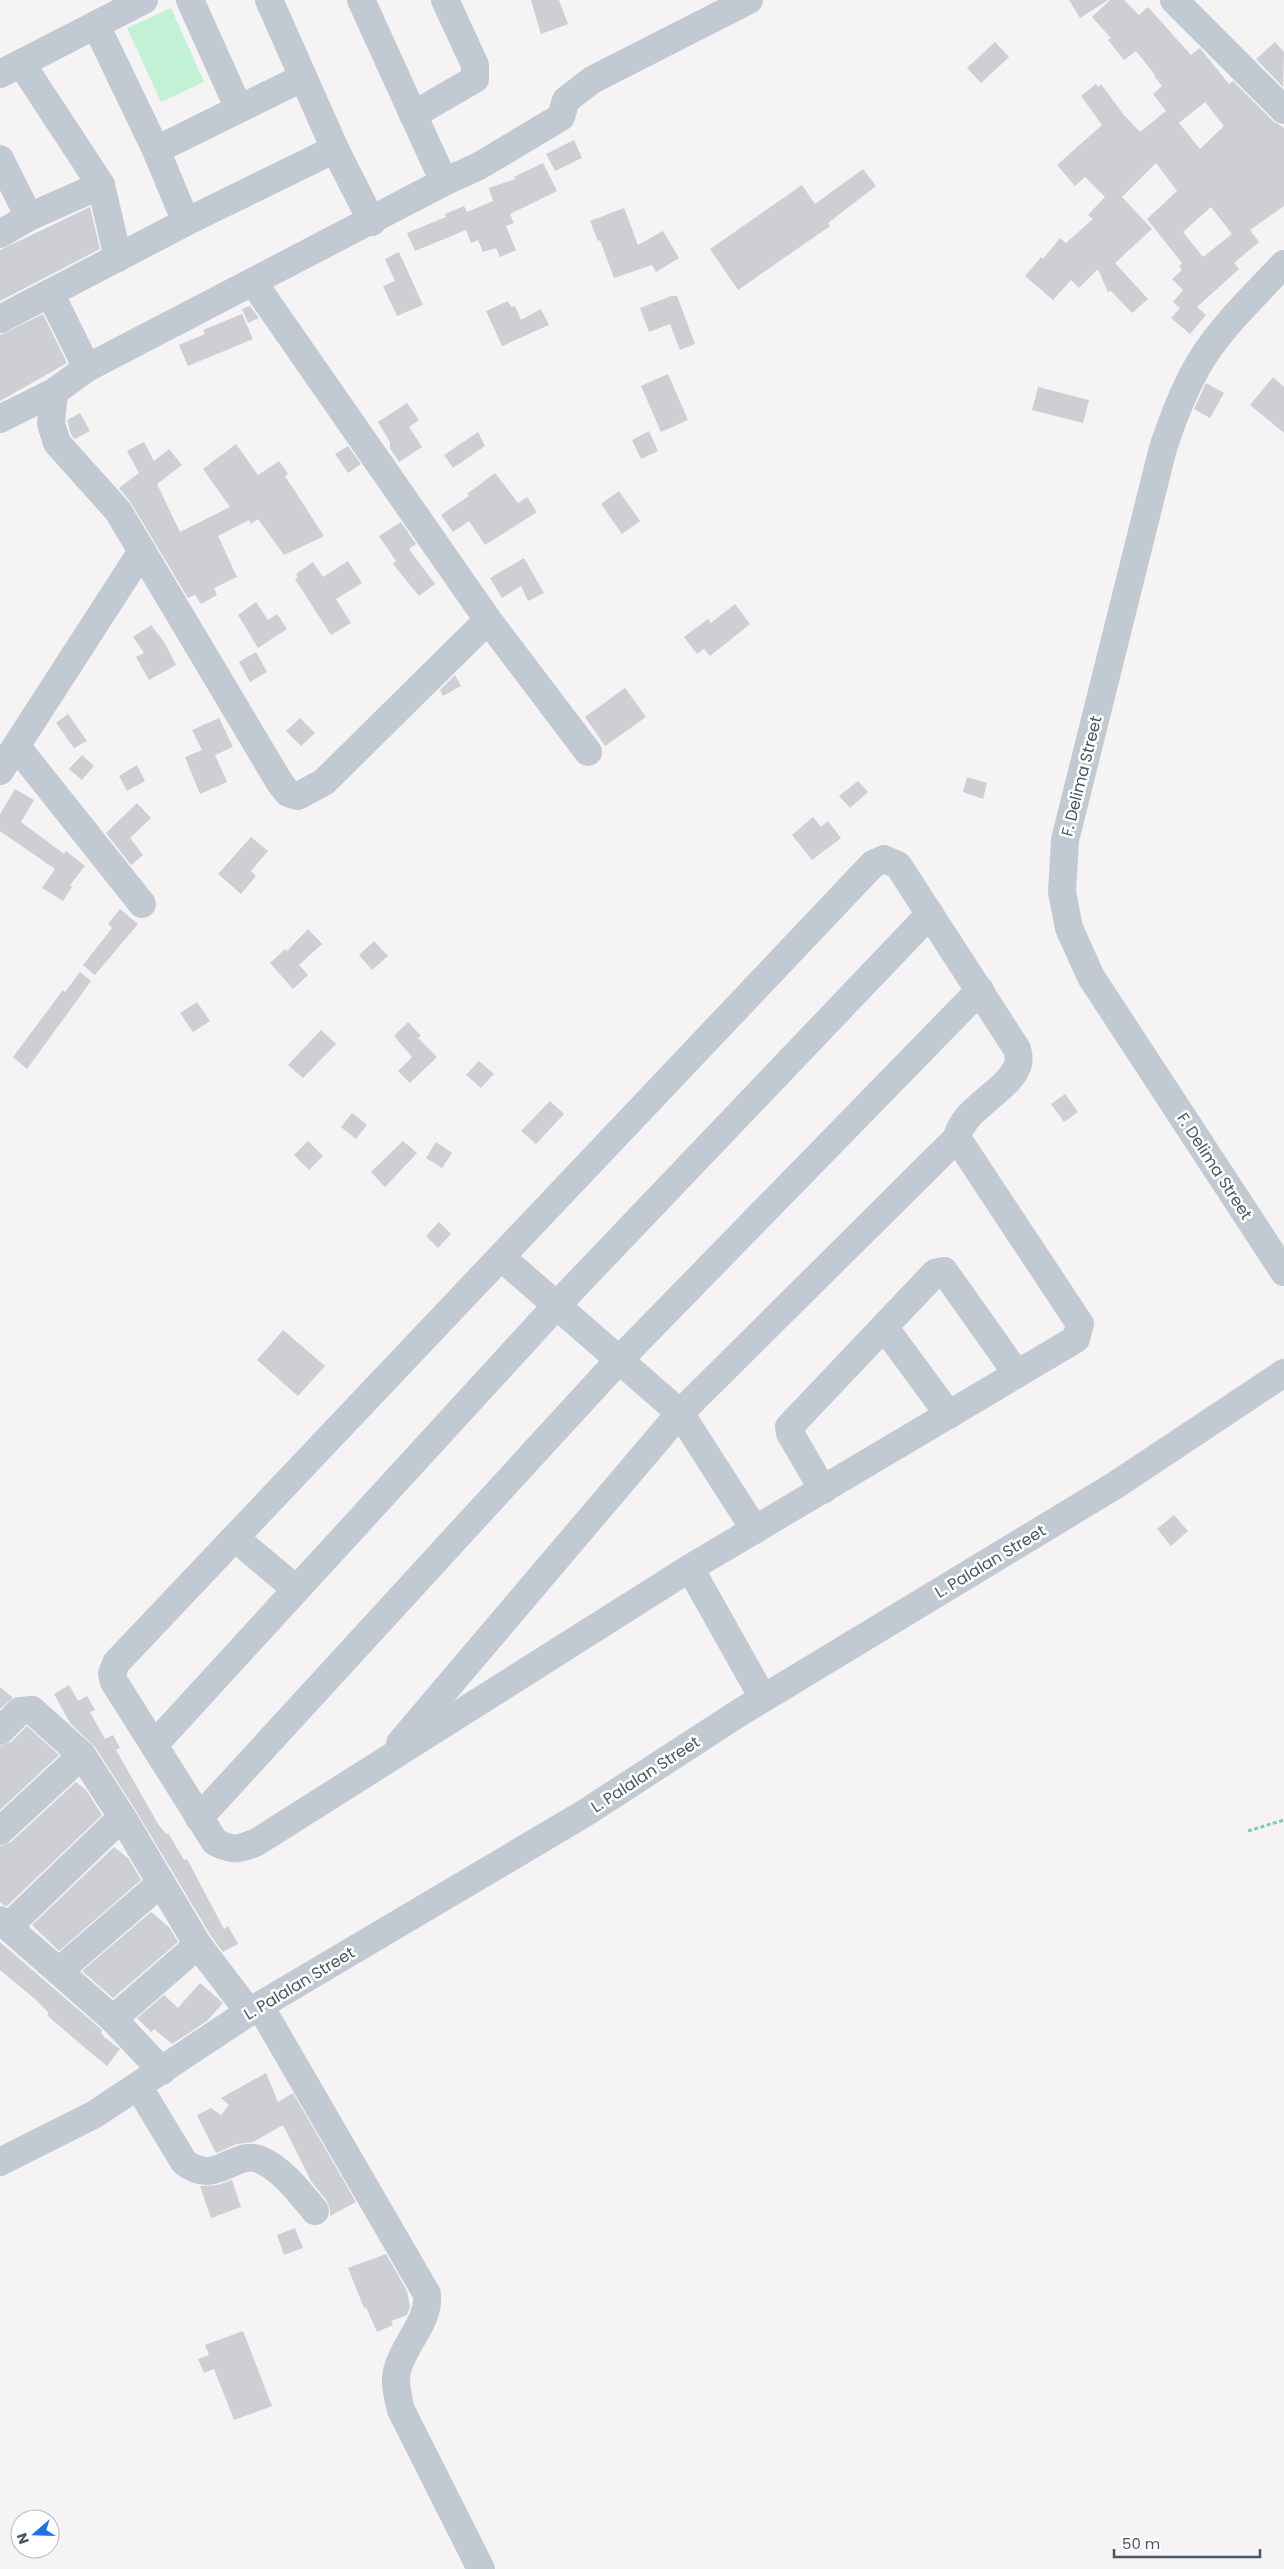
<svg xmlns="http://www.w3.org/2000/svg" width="1284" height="2569" viewBox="0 0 1284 2569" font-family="Poppins,sans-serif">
<rect width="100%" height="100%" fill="#f5f3f3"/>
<!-- green -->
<path fill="#c3f1d5" d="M171,8L204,82L161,102L127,28Z"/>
<!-- building -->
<g fill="#cdcfd5" fill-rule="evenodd">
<path d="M531,0H559L568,24L541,34Z"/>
<path d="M1069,0H1108L1080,18Z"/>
<path d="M1110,0H1124L1139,15L1148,7L1191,55L1200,48L1229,84L1233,81L1273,121L1284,128V206L1250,230L1259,242L1234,263L1239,269L1197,307L1206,315L1190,334L1171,318L1180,308L1173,302L1183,290L1172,279L1182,270L1179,266L1182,263L1147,219L1177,191L1156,163L1122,197L1152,229L1115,263L1148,299L1132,313L1111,291L1108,292L1098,269L1079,288L1071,280L1053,300L1025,276L1041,257L1043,259L1060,238L1066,243L1093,219L1088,215L1105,197L1085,177L1075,186L1057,165L1102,125L1081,96L1096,84L1098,87L1101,84L1123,114L1140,132L1166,111L1153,94L1162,86L1154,76L1155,75L1136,51L1124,60L1108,40L1111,38L1092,17ZM1205,102L1224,126L1200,149L1179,123ZM1211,207L1232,234L1203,257L1183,232Z"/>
<path d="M995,42L1009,57L981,83L967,68Z"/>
<path d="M1275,42L1284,52L1283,87L1256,59Z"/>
<path d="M574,140L582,158L555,171L546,154Z"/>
<path d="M543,163L557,191L510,214L514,223L506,226L516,250L500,257L496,248L483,252L478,240L471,243L466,230L415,251L407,233L446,217L445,214L464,206L467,212L493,201L489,188L515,179L514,177Z"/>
<path d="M863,169L876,186L828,223L830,226L738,290L710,249L802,185L815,204Z"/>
<path d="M90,207L100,249L0,301V250Z"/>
<path d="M624,208L638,245L663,231L679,258L656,272L652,265L614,278L600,240L598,241L590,221Z"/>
<path d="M399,252L423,305L397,316L383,286L395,281L385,259Z"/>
<path d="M671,296H677L695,344L680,350L670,324L649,332L640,308Z"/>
<path d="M508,301L511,307L515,306L521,320L541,309L549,325L502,346L486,311Z"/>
<path d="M250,306L259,318L248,323L242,309Z"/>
<path d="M43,314L67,363L0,401V335Z"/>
<path d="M242,314L253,339L188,366L179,345L205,334L203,330Z"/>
<path d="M668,374L688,420L661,432L641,386Z"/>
<path d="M1273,377L1284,387V433L1250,405Z"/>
<path d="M1206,383L1224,393L1210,418L1194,409Z"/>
<path d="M1038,387L1089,400L1083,423L1032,410Z"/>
<path d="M407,403L419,420L409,427L422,447L399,462L390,448V442L378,422Z"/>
<path d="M80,413L90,431L75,439L71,435L67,420Z"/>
<path d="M649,431L658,451L641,459L632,440Z"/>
<path d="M478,432L485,446L453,468L444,455Z"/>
<path d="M144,442L154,461L169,449L182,465L157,484L180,532L230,507L203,469L236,444L258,475L279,461L288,474L285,476L324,536L284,555L258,519L251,524L249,520L218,536L237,577L214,588L217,595L201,604L195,595L188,598L131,503L119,488L139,473L127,451Z"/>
<path d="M348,446L361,464L348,473L335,454Z"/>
<path d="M495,473L518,503L527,497L537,512L485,545L469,521L453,532L441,515L469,496L467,494Z"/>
<path d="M619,491L640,521L622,534L601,504Z"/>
<path d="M401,522L416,544L409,549L435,584L419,596L393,564L396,561L379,536Z"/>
<path d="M524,558L544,593L528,601L521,586L502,598L490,578Z"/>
<path d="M348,561L362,583L336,599L351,623L331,635L295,579L298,577L296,574L313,562L323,577Z"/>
<path d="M256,602L268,620L277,614L287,629L258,648L238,615Z"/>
<path d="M735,604L750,624L710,656L704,649L697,654L684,637L708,619L711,623Z"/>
<path d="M151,625L164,642L176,665L149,680L136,657L144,653L133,637Z"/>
<path d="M256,652L267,672L250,682L239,662Z"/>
<path d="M455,675L461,686L443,696L440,690Z"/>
<path d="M625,688L646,717L605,746L585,717Z"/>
<path d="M68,714L87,741L74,748L56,723Z"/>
<path d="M219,718L233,747L215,755L227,782L200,794L185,757L202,750L192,730Z"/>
<path d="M300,718L315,733L301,746L286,731Z"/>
<path d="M82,755L94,766L82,780L69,769Z"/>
<path d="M137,765L145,781L127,791L119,776Z"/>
<path d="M967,777L987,783L983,799L963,792Z"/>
<path d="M858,781L868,792L850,808L839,796Z"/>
<path d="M15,789L34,800L21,822L64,854L66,851L85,866L70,885L72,887L63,901L42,888L55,869L0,831V814Z"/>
<path d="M137,803L151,818L130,838L143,855L131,865L106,833Z"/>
<path d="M813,817L821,827L828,821L841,838L812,860L792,835Z"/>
<path d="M251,837L268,851L251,871L256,876L241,894L218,874Z"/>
<path d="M120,909L138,924L95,975L83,965L112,928L108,924Z"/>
<path d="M308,929L322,944L299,965L308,975L293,989L270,963L285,949L287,951Z"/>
<path d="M374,941L388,956L372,970L359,955Z"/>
<path d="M80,972L91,981L27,1069L13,1057L63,990L65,992Z"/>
<path d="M197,1002L210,1021L193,1032L180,1013Z"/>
<path d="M408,1022L421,1036L418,1038L437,1057L410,1083L398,1071L412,1057L394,1036Z"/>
<path d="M321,1030L336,1044L303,1078L288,1065Z"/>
<path d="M479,1061L494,1074L481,1088L466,1075Z"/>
<path d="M1065,1094L1078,1112L1064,1122L1051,1104Z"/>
<path d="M550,1101L564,1114L536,1144L521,1131Z"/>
<path d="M352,1113L367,1125L356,1139L341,1127Z"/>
<path d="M308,1141L323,1156L309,1170L294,1155Z"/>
<path d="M403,1141L417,1153L385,1187L371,1172Z"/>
<path d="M436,1142L452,1153L442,1168L426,1158Z"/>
<path d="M439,1222L451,1234L438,1248L426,1236Z"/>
<path d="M283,1330L325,1366L298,1396L257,1360Z"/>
<path d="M1174,1515L1188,1531L1171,1546L1157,1529Z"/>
<path d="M69,1685L78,1701L87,1696L95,1710L90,1712L105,1739L113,1735L120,1748L116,1750L158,1824L166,1834L168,1833L184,1860L187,1859L224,1929L228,1926L238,1944L223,1952L211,1936L135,1809L95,1747L70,1723L54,1694Z"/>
<path d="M0,1687L13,1698L0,1709Z"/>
<path d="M27,1726L59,1755L0,1810V1746L11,1742Z"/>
<path d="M76,1782L86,1790L102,1815L7,1906L3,1905L0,1902V1846L11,1842Z"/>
<path d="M114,1847L129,1859L141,1880L59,1951L32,1925Z"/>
<path d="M151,1912L169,1927L178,1942L113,1998L82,1971Z"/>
<path d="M0,1942L102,2030L101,2033L104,2037L120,2049L107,2066L78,2042L47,2015L49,2013L35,1999L0,1970Z"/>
<path d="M200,1983L223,2003L207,2021L172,2044L154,2029L151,2032L137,2018L164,1995L178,2008Z"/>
<path d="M266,2073L278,2102L293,2093L356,2202L330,2216V2209L327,2201L311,2181L283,2125L253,2142L237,2144L216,2153L197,2115L211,2108L221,2115L229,2105L221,2098Z"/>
<path d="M232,2180L241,2207L211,2218L200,2186L218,2185Z"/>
<path d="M295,2228L303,2248L284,2255L277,2235Z"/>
<path d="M386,2254L407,2291L410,2307L407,2315L391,2321L393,2325L377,2332L366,2307L364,2308L348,2268Z"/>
<path d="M243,2331L272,2406L234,2420L214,2369L204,2373L198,2359L209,2355L205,2345Z"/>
</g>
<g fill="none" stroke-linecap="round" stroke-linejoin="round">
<!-- path -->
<path stroke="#7ad0a6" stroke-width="3" stroke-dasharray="4 2.5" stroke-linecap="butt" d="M1248,1831L1284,1820"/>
<!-- minor -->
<g stroke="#c1cad2" stroke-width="28">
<path d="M190,0L239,109"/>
<path d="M269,0L335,149L372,222"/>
<path d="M361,0L444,182"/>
<path d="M1174,0L1284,110"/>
<path d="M96,25L156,150L186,222"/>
<path d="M21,63L101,185L118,258"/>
<path d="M0,74L144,0"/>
<path d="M413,115L475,79V65L445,0"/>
<path d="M156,150L302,78"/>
<path d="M0,159L29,217"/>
<path d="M0,234L29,217L101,185"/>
<path d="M1284,264C1257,293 1225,323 1203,357C1185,386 1174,416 1163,448L1065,840L1062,892L1069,928L1091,977L1284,1272"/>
<path d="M50,293L87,368"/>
<path d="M0,319L186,222L335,149"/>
<path d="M54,392L51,424L57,443L118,511L280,783L288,793L298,796L324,782L488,620L253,282"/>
<path d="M0,419L54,392L87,368L444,182L479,166L561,117L566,100L592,80L749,0"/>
<path d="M488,620L588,752"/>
<path d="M17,747L142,904"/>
<path d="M0,771L142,551"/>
<path d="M884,859L898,865L1017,1049C1018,1053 1020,1060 1018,1064C1010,1091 963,1107 957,1138L1080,1324L1076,1339L690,1568L257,1842C238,1850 233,1851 215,1842L114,1682L112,1674L116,1663L873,864Z"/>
<path d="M501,1257L680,1413L755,1530"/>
<path d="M885,1328L949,1415"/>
<path d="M823,1490L790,1433L789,1427L935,1273L944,1271L1017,1374"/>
<path d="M235,1538L296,1589"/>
<path d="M690,1568L763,1698"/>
<path d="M0,1731L20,1711L32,1710L82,1755L122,1817L198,1945L249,2012"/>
<path d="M400,1743L680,1413L957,1138"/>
<path d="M154,1745L557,1305L930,914"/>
<path d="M199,1818L619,1360L980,990"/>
<path d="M0,1831L82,1755"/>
<path d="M0,1920L113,2019L162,2071"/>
<path d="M8,1927L122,1817"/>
<path d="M60,1970L161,1883"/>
<path d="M260,2006L427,2294C430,2322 403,2344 397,2371C394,2384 398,2397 401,2410L481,2569"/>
<path d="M113,2019L198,1945"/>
<path d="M138,2086L184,2162C217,2188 234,2148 261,2160C283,2170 300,2193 315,2211"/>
<path d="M0,2162L95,2114L249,2012L585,1813L739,1713L1114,1486L1284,1373"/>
</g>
</g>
<g text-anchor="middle" stroke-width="5" stroke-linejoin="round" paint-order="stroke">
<!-- street labels -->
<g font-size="16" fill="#4a5661" stroke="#fff">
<text transform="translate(1081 776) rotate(-76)" y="6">F. Delima Street</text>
<text transform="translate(1215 1166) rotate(57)" y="6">F. Delima Street</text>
<text transform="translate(990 1561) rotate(-31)" y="6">L. Palalan Street</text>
<text transform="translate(645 1774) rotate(-33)" y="6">L. Palalan Street</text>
<text transform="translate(299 1983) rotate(-31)" y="6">L. Palalan Street</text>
</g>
</g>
<!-- north arrow -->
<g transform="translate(35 2534) rotate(250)"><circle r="24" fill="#ffffff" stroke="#b7bbc0"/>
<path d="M0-4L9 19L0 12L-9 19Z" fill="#1a73e8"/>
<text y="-8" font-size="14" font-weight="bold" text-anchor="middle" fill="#4a5661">N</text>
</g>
<!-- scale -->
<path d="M1114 2549v8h146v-8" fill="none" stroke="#4a5661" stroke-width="2.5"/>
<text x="1122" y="2549" font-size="15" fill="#4a5661" stroke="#ffffff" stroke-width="4" paint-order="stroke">50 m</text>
</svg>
